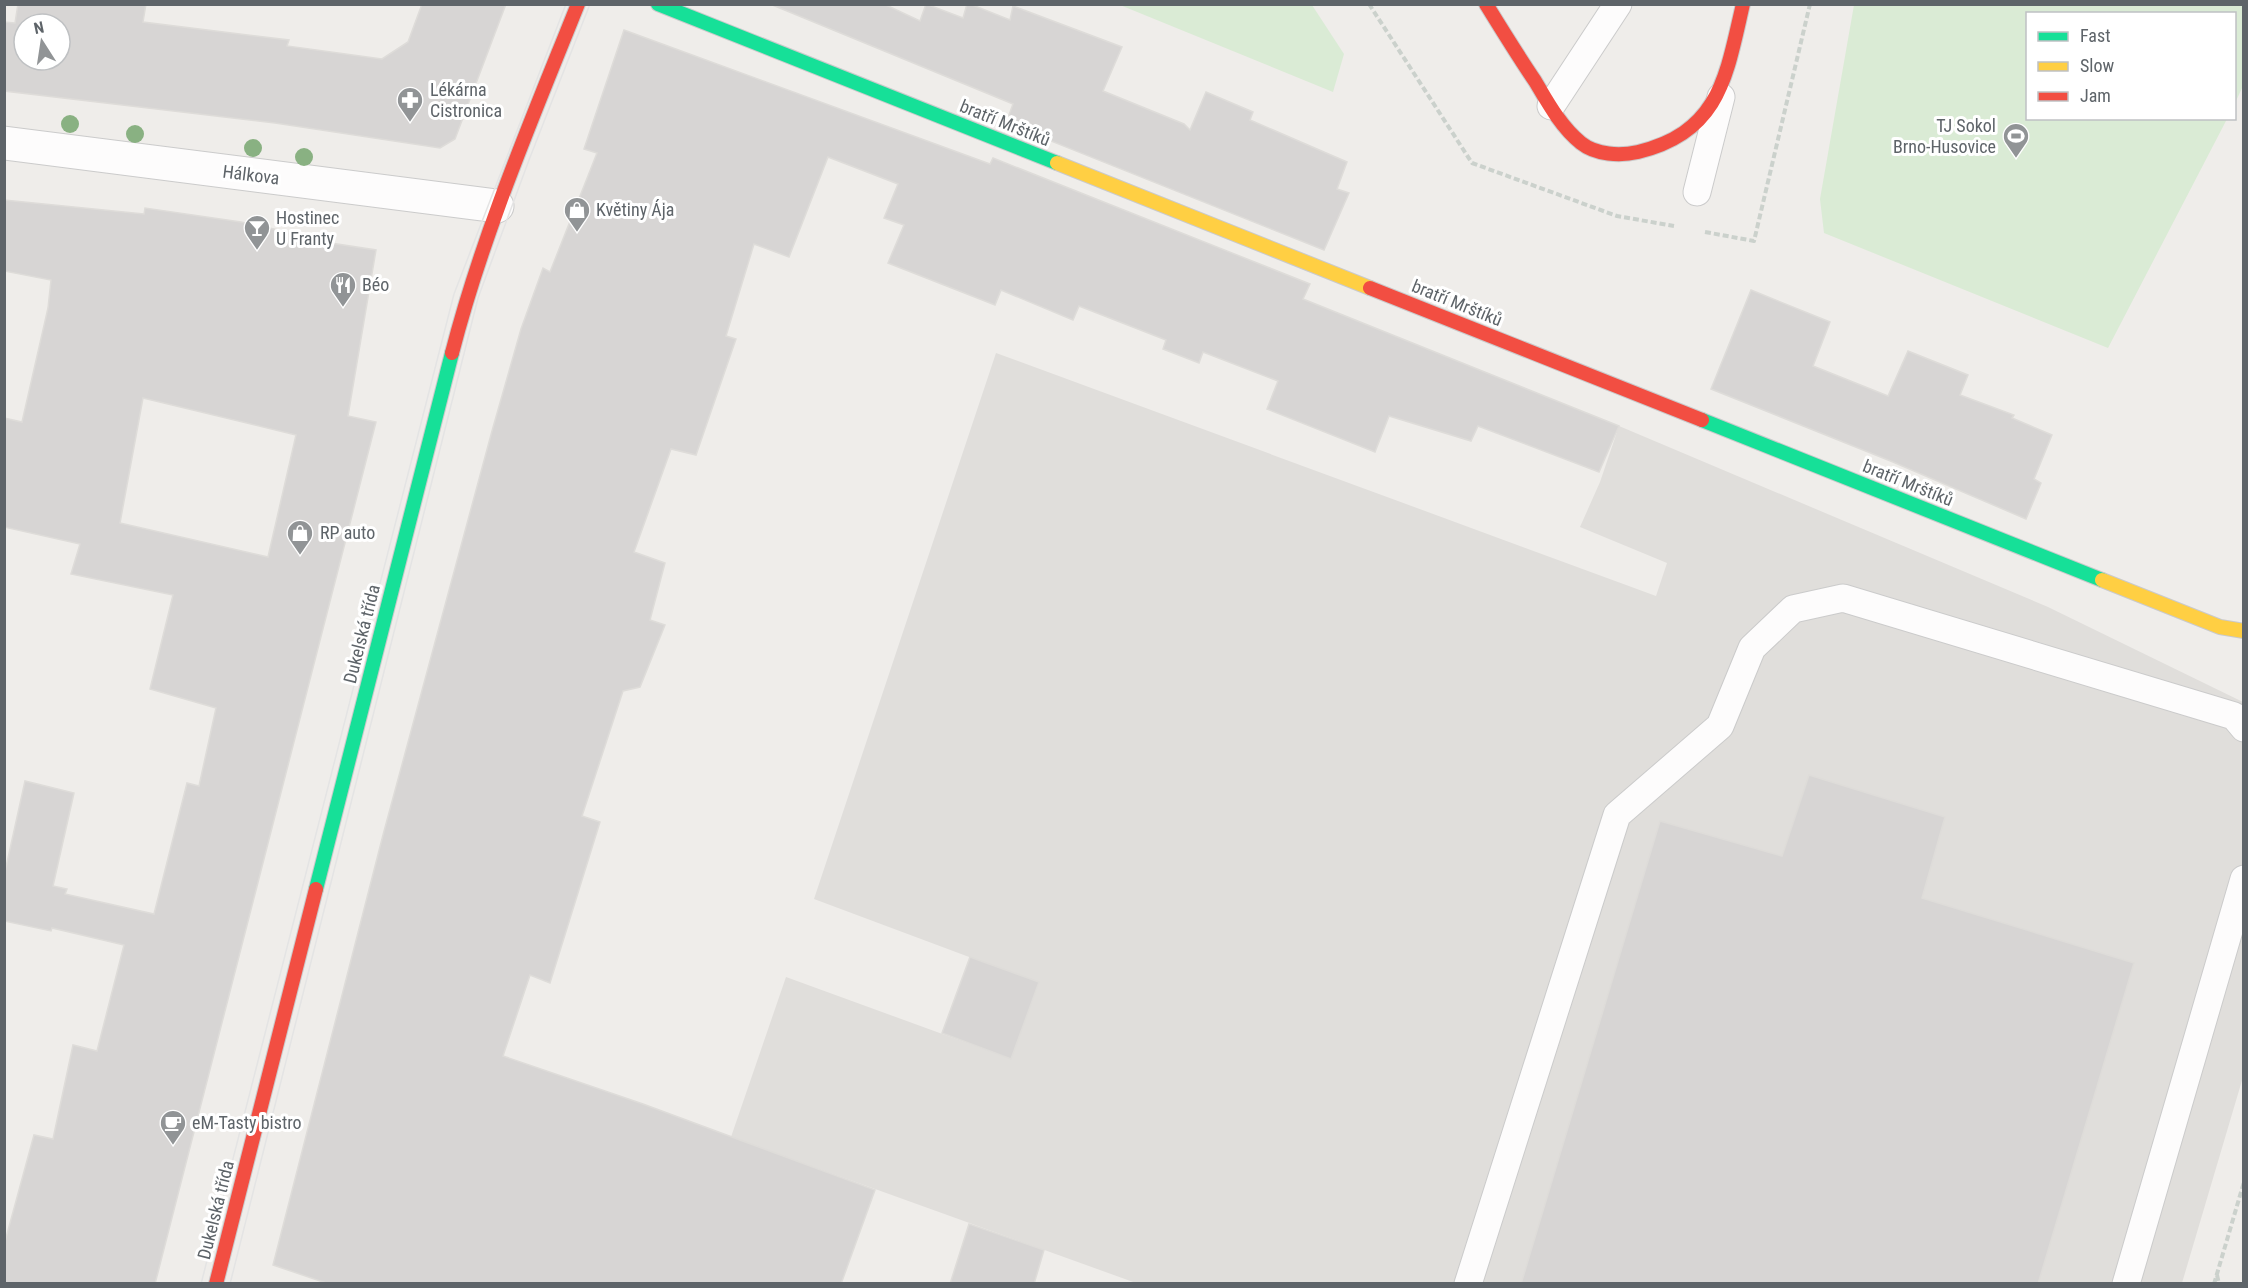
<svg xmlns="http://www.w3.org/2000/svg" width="2248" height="1288" viewBox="0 0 2248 1288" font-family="'Roboto Condensed',sans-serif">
<rect width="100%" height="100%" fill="#efedea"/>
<!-- industrial -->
<path fill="#e0dedb" d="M996,353L1656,596L1667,563L1580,527L1600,482L1619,426L2048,607L2243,702V1077L2182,1283H1136L731,1137L786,977L1011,1059L1039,983L814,899Z"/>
<!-- green -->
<g fill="#daebd5">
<path d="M1120,5H1312L1344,54L1333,92Z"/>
<path d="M1854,5H2243V86L2235,103L2234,14H2028V118L2227,119L2108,348L1824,233L1820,199Z"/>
</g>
<!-- building -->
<g fill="#d7d5d4" stroke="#dedcd9" stroke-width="1.5" fill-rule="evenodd">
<path d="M18,4H146L143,22L289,40L287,46L382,59L408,42L422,4H506L455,139L440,148L275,123L4,91V22L15,23ZM24,24H60V60H24Z"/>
<path d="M770,4H884L920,21L926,4L963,18L967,4H970L1010,20L1013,6L1122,47L1103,91L1184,124L1190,130L1206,92L1253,112L1250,120L1347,162L1337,189L1349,193L1324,250L1006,123L1013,104Z"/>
<path d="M624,30L990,164L993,158L1310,284L1303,299L1619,426L1599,472L1478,426L1471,441L1389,416L1375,452L1267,409L1278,381L1203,352L1199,363L1163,349L1166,340L1079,306L1073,320L1001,290L995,305L888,263L904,225L884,218L898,184L828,157L789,257L754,244L726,336L736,339L696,455L671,449L634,552L665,563L650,620L665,625L640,687L623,691L582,816L600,822L550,983L530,975L503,1056L643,1104L875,1190L841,1284H329L273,1265L383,835L492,431L521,329L543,268L550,272L597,153L584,149Z"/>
<path d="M4,200L144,214L145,208L241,222L298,234V238L376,250L348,416L376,422L155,1284H4V1245L34,1135L53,1139L73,1045L97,1051L124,945L52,928L51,931L4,921V876L25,781L74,793L53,886L67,889L65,894L154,914L187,783L199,786L216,708L150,689L173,595L71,574L80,544L4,527V418L22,422L48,308L51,280L4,271ZM143,398L296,435L268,557L120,523Z"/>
<path d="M1751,290L1830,322L1813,366L1888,396L1908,351L1968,375L1960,395L2014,415L2012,418L2052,435L2034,479L2041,483L2026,519L1893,462L1711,389Z"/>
<path d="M1809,775L1945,817L1922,898L2134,963L2038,1284H1521L1660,821L1782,856Z"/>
<path d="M970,957L1039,982L1011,1059L942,1033Z"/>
<path d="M969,1224L1044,1250L1034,1284H950Z"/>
</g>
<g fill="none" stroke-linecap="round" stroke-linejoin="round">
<!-- lane casing -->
<g stroke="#cbcbcb" stroke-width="29">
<g id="lane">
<path d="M1551,106L1618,4"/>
<path d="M1697,192L1721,97"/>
<path d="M1468,1284L1617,815L1720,726L1752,648L1793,609L1843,598L2234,716L2244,728"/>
<path d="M2126,1284L2244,879"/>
</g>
</g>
<!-- street casing -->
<g stroke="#cbcbcb" stroke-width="35">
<path id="street" d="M4,143L497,206"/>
</g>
<!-- fast casing -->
<g stroke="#cacacb" stroke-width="16">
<g id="fast">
<path d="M658,4L1057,163"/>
<path d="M1702,420L2102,580"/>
<path d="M316,889L452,353"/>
</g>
</g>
<!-- slow casing -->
<g stroke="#cacacb" stroke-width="16">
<g id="slow">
<path d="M1057,163L1370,288"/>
<path d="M2102,580L2220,627L2244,631"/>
</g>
</g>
<!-- jam casing -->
<g stroke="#cacacb" stroke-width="16">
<g id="jam">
<path d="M1486,4C1502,30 1518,56 1535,81C1548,103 1561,127 1581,143C1596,155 1620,156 1638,152C1720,132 1726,77 1743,4"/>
<path d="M1370,288L1702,420"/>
<path d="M452,353C483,233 532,119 578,4"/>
<path d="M216,1284L316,889"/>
</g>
</g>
<!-- path -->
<g stroke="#cbd1cc" stroke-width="4" stroke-dasharray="6 3" stroke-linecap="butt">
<path d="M1369,4L1472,163L1617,216L1674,226"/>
<path d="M1705,232L1754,241L1810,4"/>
<path d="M2217,1275L2219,1284"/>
<path d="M2214,1284L2244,1182"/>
</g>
<!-- lane -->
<use href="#lane" stroke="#fdfcfc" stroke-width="27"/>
<!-- street -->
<use href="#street" stroke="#fdfcfc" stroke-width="33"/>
<!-- fast -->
<use href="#fast" stroke="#16e098" stroke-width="14"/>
<!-- slow -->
<use href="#slow" stroke="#ffcf43" stroke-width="14"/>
<!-- jam -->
<use href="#jam" stroke="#f24e42" stroke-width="14"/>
<!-- tram -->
<g stroke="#e4e4e4" stroke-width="1.5">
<path d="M201,1284L454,294L566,4"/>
<path d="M230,1284L478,298L529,160L590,4"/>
</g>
</g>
<!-- trees -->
<g fill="#89b182">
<circle cx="70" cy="124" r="9"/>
<circle cx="135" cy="134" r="9"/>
<circle cx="253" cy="148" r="9"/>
<circle cx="304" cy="157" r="9"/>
</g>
<!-- icons -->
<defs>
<g id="pharmacy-pin" transform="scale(1.35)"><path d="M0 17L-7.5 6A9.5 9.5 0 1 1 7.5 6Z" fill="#919496" stroke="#fff"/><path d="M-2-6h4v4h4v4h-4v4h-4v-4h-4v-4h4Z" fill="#fff"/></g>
<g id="stadium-pin" transform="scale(1.35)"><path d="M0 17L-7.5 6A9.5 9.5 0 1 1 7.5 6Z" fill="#919496" stroke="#fff"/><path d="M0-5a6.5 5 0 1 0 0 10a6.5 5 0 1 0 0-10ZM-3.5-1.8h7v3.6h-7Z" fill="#fff"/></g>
<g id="shop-pin" transform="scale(1.35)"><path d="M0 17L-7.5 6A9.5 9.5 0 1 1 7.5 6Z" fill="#919496" stroke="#fff"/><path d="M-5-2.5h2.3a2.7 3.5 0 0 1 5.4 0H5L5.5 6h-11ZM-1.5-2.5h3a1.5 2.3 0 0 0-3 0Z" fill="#fff"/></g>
<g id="bar-pin" transform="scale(1.35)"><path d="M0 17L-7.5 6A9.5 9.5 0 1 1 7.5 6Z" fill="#919496" stroke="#fff"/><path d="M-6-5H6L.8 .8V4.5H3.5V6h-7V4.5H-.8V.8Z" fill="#fff"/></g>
<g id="restaurant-pin" transform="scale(1.35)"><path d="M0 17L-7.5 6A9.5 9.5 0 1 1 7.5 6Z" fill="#919496" stroke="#fff"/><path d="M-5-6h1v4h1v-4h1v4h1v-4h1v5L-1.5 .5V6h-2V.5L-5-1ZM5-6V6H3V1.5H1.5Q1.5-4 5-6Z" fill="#fff"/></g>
<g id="cafe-pin" transform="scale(1.35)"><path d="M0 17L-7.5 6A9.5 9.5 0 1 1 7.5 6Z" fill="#919496" stroke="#fff"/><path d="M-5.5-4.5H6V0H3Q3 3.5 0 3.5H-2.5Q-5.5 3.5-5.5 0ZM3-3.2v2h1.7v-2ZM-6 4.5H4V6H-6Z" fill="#fff"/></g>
</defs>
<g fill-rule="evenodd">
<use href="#pharmacy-pin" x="410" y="100"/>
<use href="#stadium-pin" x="2016" y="136"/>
<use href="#shop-pin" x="577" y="210"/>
<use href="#bar-pin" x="257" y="228"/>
<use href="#restaurant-pin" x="343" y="285"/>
<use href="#shop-pin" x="300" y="533"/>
<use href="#cafe-pin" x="173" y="1123"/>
</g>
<g text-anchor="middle" stroke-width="6" stroke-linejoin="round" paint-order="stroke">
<!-- poi labels -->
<g font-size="18" fill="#5e6469" stroke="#fff" text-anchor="start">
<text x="430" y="96">Lékárna<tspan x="430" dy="21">Cistronica</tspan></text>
<text x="1996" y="132" text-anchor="end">TJ Sokol<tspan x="1996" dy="21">Brno-Husovice</tspan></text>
<text x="596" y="216">Květiny Ája</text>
<text x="276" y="224">Hostinec<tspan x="276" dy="21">U Franty</tspan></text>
<text x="362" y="291">Béo</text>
<text x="320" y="539">RP auto</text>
<text x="192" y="1129">eM-Tasty bistro</text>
</g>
<!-- street labels -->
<g font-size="18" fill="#5e6469" stroke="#fff">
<text transform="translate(1005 123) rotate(22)" y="6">bratří Mrštíků</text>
<text transform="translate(251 175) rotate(7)" y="6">Hálkova</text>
<text transform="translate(1457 303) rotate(22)" y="6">bratří Mrštíků</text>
<text transform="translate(1908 483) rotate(22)" y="6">bratří Mrštíků</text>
<text transform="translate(362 634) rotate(-76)" y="6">Dukelská třída</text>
<text transform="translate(216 1210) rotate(-76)" y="6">Dukelská třída</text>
</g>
</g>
<!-- border -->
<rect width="2248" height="1288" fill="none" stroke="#5e6469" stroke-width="12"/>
<!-- legend -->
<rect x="2026" y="12" width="210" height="108" fill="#ffffff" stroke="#bfc1c3" stroke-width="1.5"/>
<rect x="2038" y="32" width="30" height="9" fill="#16e098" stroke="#bfc1c3" stroke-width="1.5"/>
<text x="2080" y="42" font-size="18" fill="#5e6469">Fast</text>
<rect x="2038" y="62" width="30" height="9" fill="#ffcf43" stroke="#bfc1c3" stroke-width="1.5"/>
<text x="2080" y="72" font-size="18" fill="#5e6469">Slow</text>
<rect x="2038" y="92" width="30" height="9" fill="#f24e42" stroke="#bfc1c3" stroke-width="1.5"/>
<text x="2080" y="102" font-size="18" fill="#5e6469">Jam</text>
<!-- north arrow -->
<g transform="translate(42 42) rotate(348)"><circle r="28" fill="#ffffff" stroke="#bfc1c3" stroke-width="1.5"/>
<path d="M0-4.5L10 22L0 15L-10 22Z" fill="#919496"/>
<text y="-9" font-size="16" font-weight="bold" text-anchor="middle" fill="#5e6469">N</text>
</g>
</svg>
